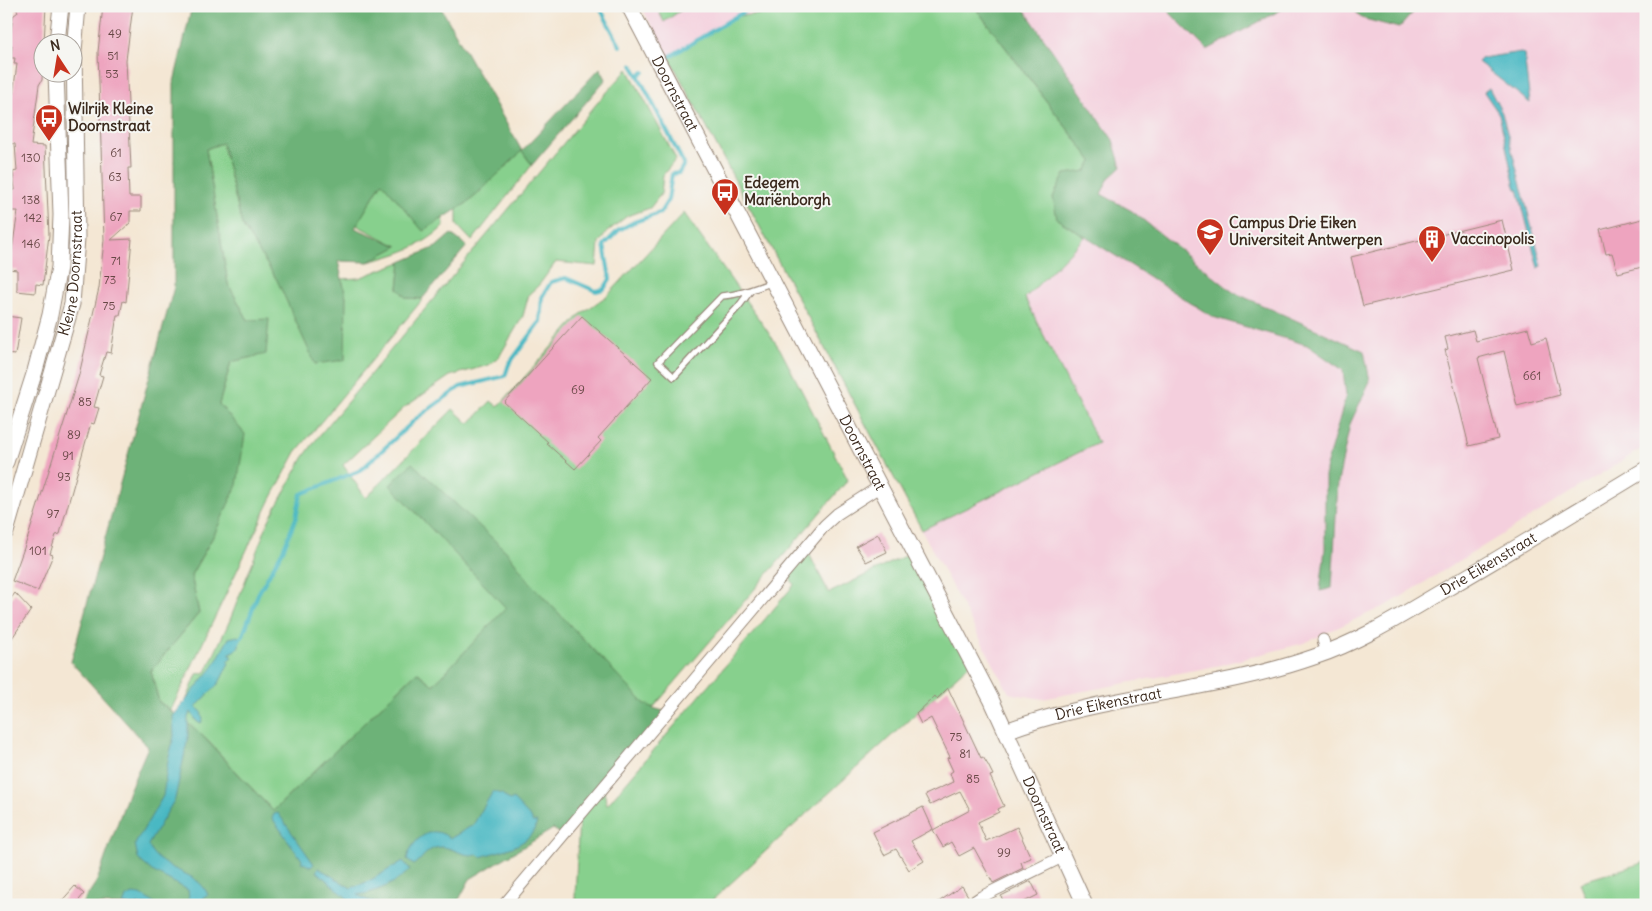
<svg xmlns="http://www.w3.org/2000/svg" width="1652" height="911" viewBox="0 0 1652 911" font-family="Delius,sans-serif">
<rect width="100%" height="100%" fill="#f6f6f2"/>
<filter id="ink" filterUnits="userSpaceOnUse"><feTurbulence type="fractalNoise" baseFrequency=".02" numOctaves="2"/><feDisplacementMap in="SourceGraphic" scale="10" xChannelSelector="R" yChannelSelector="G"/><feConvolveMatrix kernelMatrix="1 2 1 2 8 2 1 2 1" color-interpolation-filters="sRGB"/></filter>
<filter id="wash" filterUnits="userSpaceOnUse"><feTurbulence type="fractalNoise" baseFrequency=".0096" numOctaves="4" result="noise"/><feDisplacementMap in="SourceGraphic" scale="20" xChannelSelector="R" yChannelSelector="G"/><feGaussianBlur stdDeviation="1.12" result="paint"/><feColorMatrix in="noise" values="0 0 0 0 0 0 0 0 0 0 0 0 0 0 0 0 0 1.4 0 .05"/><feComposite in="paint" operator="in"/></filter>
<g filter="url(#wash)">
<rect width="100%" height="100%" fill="#f4e7d4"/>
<!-- built -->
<path fill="#f4cfdd" d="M641,6H1646V446L1391,603L1304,643L1216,666L1042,699L1009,693Z"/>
<!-- green -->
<g fill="#87d08d" stroke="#617d56">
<path d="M656,6H687L664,22Z"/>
<path d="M816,6H974L1092,161L1057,219L1085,237L1025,298L1098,443L922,530L669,57L734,16L765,14Z"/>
<path d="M628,69L676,159L663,175L661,194L650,208L627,216L607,232L599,243L597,266L556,262L539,285L529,294L523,316L499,357L489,365L450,376L405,407L343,465L366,498L453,409L469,424L491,401L498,407L581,314L608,295L684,213L780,349L848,480L653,708L644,703L436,682L432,685L417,672L273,811L207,740L179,718L197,674L206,672L230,620L269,520L303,458L318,437L598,102Z"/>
<path d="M222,143L242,225L277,280L346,297L342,279L359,278L401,262L398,288L406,298L423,299L296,452L270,501L171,710L159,702L151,671L199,613L191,575L215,533L244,434L219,404L231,362L248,320L228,284L206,149Z"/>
<path d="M522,151L532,165L472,241L457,225V209L470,201Z"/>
<path d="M383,181L423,230L443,218L444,226C423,247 396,255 368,262L397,246L356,225Z"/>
<path d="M806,548L829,593L913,552L971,663L707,905H582L575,898L579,817L603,787L607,805L794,585L787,571Z"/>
<path d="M1646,862V905H1589L1580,882Z"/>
</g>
<!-- forest -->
<g fill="#6db278" stroke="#546e4b">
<path d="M192,6H440L522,151L600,68L606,79L532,165L522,151L470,201L423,231L382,182L355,228L398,246L368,262L338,261L346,297L345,360L315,364L277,280L242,225L222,143L206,149L228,284L248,320L269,319L266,354L231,362L219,404L245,434L237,485L215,533L191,575L199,613L151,671L159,702L198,731L273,811L417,672L433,685L506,608L390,485L412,463L507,552L533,586L644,703L653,708L667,712L563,835L553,829L470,879L456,905H81L97,881L129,791L148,747L71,662L174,287V82Z"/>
<path d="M762,6H816L765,14Z"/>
<path d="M974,6H1022L1113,140L1121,167L1109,178L1101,194L1132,211L1233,292L1364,351L1370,381L1350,424L1338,482L1332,588L1320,591L1325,549V470L1346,396L1343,370L1307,345L1213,317L1057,219L1053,197L1065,174L1086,171L1092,161Z"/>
<path d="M1163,6H1288L1207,50Z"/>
<path d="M1349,6H1415L1416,9L1399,28L1361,18Z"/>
<path d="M451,234L467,246L422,299L406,298L398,288L401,262L436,247Z"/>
</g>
<!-- water -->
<g fill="#4ab8c3" stroke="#427170">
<path d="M1521,52L1524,54L1530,103L1478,62L1482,58Z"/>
<path d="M1489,88L1502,113L1542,266L1538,268L1518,189H1516L1514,183L1499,114L1484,92Z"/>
<path d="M238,636L241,639L238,648L229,654L232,657L227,661L229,663L219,683L196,707L201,711L203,720L201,723L197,722L191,712L188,717V738L175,799L148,845C161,874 197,868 208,895L205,896L202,905H186L189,899L188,890L152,871L138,859L135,844L163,796L168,761L174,736L173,716L213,667L229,638Z"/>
<path d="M493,791L502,794L510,801L513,799L532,819V822H537C531,848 499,850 481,857L477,854C462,859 450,843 435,848C425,851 422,860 414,865L407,860C408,848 420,834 432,832C439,831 445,835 451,838L473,825Z"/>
<path d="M278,813L314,864L311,867L301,862L302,860L272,818L274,814Z"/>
<path d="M403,861L410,869C400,882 374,893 358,895L365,899L386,905H355L316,871L319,868L351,888L369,881Z"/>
<path d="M133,894L141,895L158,905H123L126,897Z"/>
</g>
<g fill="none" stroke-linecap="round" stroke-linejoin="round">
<!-- stream -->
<g stroke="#4ab8c3" stroke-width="4">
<path d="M599,6L620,46"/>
<path d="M669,57L753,6"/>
<path d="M632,65L638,75"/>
<path d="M238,642L243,635L258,594L283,550L296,518L301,494L361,470L417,418L460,387L505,376L509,364L540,322L542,297L551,282L566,278L596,291L604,289L610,279L604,245L619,230L634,222L660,213L668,200L672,174L679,173L684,164L638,75L644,72"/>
</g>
</g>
<g id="blocks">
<!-- building -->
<g fill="#eea4bf">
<path d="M15,6H46L42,80L39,85L31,145L45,146L49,235L43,285L36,284L35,293L17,291V270L9,269L18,211H11L12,190H15L13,172L17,171L15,144L6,143V93L13,94L17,64H14L15,58H11L12,45H9L13,16L18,12Z"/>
<path d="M103,6H133L126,60L131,168H128L129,197H141V211H130V223L111,240L132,239L126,302L123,301L120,315H117L111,353L106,352L99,375L103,376L94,407L99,408L94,424L91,423L62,526L60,534L56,535L50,554L53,555L38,591L12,581L28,537L79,375L99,288L104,240L98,52Z"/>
<path d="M1646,218V266L1618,273L1612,253L1606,254L1600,230Z"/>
<path d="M1502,220L1514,270L1363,306L1351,257Z"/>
<path d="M6,316L21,318L15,355L6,354Z"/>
<path d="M582,316L652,378L598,438L601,441L575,469L546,443L548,442L504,402Z"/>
<path d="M1528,328L1532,342L1546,338L1560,395L1517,406L1504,351L1478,358L1498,439L1469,446L1445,350L1448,349L1445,337L1473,330L1476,341Z"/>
<path d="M878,534L887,552L866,562L856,546Z"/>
<path d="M15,593L31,610L6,647V605Z"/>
<path d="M948,688L981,758L983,757L988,765L993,775L990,776L1004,806L998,809L999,812L978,822L986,841L1017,827L1031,858L1021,862L1023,868L993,883L974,848L959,856L951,842L943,847L933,830L970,810L960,791L930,805L925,795L953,782L950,773L953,771L947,758L950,757L931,718L921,724L916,714L935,696L937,699Z"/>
<path d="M923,807L933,829L911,841L924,861L909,870L896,849L884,855L873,832Z"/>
<path d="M1031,881L1038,895L1018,905H1005L1001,896Z"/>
<path d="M75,886L84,894L75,905H58Z"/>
<path d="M962,886L968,896L962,905H934Z"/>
</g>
</g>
</g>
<g filter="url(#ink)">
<use href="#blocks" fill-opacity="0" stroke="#988879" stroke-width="1"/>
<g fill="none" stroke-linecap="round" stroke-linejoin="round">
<!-- service casing -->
<g stroke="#988879" stroke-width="8">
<path id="service" d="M751,290L739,306L674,377L658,362L722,296C740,295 756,288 773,282"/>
</g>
<!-- minor casing -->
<g stroke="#988879" stroke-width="13">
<g id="minor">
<path d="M1323,640L1327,653"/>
<path d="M504,905L825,525L837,514L879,487"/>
<path d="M969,905L981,897L1064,856"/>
</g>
</g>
<!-- tertiary casing -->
<g stroke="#988879" stroke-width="17">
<g id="tertiary">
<path id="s1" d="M629,6L991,699L1085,905"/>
<path d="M57,42L61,6"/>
<path d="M6,462L35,371L50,315L59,267L61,215L56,72"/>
<path id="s2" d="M6,532L72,304L77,238L74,51L78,6"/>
<path id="s3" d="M1006,731C1106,694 1214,692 1314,657C1362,641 1405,613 1448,588C1515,549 1580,509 1646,469"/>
</g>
</g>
<!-- service -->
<use href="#service" stroke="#fff" stroke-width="5.5"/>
<!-- minor -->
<use href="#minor" stroke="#fff" stroke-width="11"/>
<!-- tertiary -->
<use href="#tertiary" stroke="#fff" stroke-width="15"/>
</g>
</g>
<!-- icons -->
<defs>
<g id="bus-pin" transform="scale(1.4375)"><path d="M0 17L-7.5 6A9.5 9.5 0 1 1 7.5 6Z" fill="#c8321e" stroke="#f6f6f2"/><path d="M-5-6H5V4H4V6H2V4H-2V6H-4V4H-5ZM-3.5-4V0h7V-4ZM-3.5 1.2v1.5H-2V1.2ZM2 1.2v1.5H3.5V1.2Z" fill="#fff"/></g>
<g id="university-pin" transform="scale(1.4375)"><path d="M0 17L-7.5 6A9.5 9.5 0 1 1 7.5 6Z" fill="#c8321e" stroke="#f6f6f2"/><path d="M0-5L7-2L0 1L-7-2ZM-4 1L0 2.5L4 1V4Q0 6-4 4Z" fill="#fff"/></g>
<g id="building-pin" transform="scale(1.4375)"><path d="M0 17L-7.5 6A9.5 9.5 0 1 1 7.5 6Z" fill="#c8321e" stroke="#f6f6f2"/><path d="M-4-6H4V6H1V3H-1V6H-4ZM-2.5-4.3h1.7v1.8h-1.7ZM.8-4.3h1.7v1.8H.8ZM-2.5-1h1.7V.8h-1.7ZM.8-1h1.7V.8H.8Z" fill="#fff"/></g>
</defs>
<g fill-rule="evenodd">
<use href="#bus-pin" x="49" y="118"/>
<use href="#bus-pin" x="725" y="192"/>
<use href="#university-pin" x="1210" y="232"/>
<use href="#building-pin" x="1432" y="239"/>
</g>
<g text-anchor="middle" stroke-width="4" stroke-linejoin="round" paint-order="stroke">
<!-- number labels -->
<g font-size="12" fill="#684846">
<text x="115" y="38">49</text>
<text x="113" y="60">51</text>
<text x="112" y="78">53</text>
<text x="116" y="157">61</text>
<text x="31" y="162">130</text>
<text x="115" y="181">63</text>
<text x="31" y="204">138</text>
<text x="116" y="221">67</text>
<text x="33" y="222">142</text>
<text x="31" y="248">146</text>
<text x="116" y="265">71</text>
<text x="110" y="284">73</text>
<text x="109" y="310">75</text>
<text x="1532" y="380">661</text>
<text x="578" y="394">69</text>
<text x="85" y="406">85</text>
<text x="74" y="439">89</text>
<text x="68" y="460">91</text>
<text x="64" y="481">93</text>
<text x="53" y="518">97</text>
<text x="38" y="555">101</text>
<text x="956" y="741">75</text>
<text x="965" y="758">81</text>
<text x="973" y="783">85</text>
<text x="1004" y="857">99</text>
</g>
<!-- street labels -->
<g font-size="15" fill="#3b2a1e" stroke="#f6f6f2">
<text dy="5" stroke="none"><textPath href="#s1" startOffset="99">Doornstraat</textPath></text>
<text dy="5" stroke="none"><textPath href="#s2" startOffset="268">Kleine Doornstraat</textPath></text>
<text dy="5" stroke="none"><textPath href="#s1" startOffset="504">Doornstraat</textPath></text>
<text dy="5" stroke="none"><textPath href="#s3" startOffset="515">Drie Eikenstraat</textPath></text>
<text dy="5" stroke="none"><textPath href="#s3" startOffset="106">Drie Eikenstraat</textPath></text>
<text dy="5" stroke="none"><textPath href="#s1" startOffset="909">Doornstraat</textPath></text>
</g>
<!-- poi labels -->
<g font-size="15" font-weight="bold" fill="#3b2a1e" stroke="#f6f6f2" text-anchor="start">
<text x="68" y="114">Wilrijk Kleine<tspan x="68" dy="17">Doornstraat</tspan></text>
<text x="744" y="188">Edegem<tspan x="744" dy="17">Mariënborgh</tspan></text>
<text x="1229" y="228">Campus Drie Eiken<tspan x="1229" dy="17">Universiteit Antwerpen</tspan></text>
<text x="1451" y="244">Vaccinopolis</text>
</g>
</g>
<!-- margin -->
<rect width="1652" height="911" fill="none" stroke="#f6f6f2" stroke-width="25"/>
<!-- north arrow -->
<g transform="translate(58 58) rotate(348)"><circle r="24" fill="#f6f6f2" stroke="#aba49d"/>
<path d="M0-4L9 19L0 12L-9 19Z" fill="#c8321e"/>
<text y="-8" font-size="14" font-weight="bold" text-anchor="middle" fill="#3b2a1e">N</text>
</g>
</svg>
